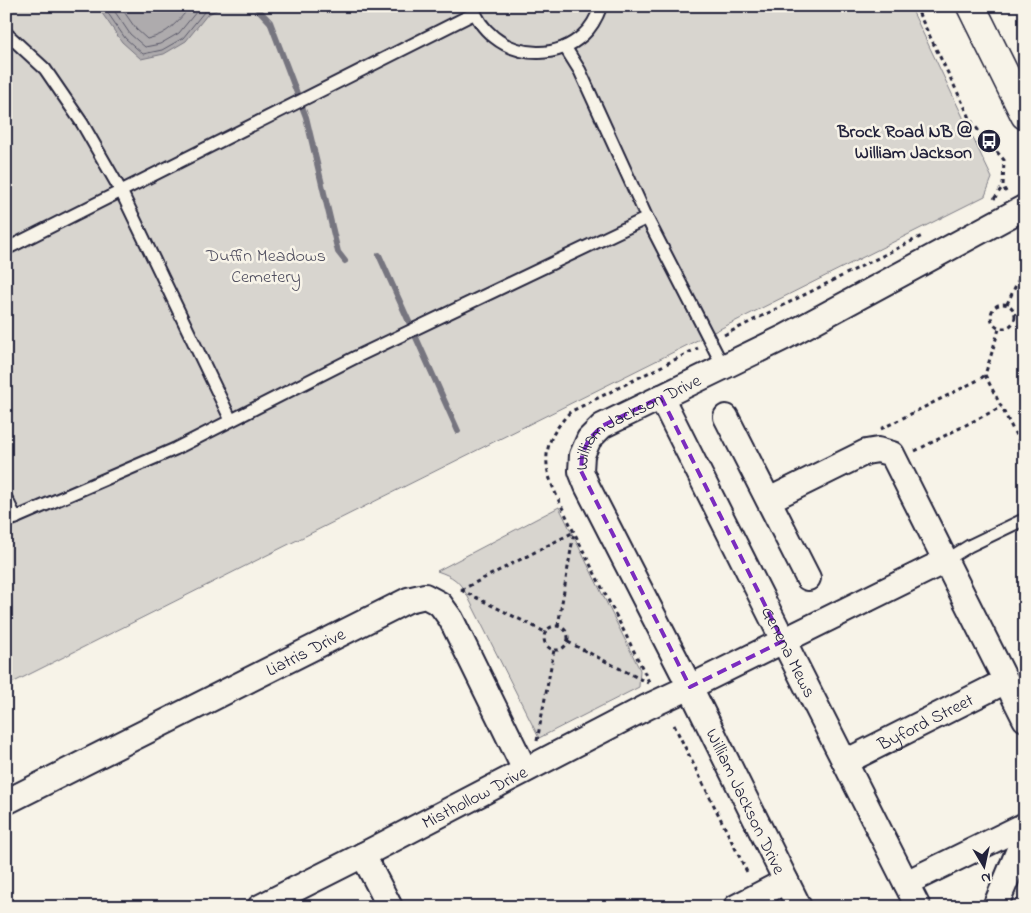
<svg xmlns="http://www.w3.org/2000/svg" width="1031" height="913" viewBox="0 0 1031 913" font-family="'Indie Flower',sans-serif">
<rect width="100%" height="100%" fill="#f7f3e8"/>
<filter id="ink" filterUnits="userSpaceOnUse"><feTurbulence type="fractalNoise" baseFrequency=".02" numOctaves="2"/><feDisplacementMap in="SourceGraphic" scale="10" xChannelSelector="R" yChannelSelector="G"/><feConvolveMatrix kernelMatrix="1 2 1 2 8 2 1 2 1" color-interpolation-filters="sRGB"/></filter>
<g filter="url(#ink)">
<!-- green -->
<g fill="#d8d5cf" stroke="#7d7c85">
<path d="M6,6H910L992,178L985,196C659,360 332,522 6,686Z"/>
<path d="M559,507L640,670L639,687L539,738L467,595C458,580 454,577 437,571Z"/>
</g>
<!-- water -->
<path fill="#aeabad" stroke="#76747f" d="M97,6H220V8L207,15L186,41L164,54L141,59L122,42Z"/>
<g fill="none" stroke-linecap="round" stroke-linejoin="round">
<!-- shore -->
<g stroke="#5a5969" stroke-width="1">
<path d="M103,6L125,38L143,54L162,50L183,38L204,12L213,6"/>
<path d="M111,6L130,34L145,47L160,44L179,33L201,6"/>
<path d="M120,6L136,29L147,39C169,34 177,22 191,6"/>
</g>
<!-- stream -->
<g stroke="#76747f" stroke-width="6">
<path d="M255,6L270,22L306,117L338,252L345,261"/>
<path d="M379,255L458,431"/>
</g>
<!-- lane casing -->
<g stroke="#22223b" stroke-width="15">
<g id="lane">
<path d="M473,6C476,19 484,29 494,37C520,58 558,58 583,35C591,28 597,17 601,6"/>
<path d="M6,33L45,69L82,123L121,191L231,420"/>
<path d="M565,47L580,71L647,218L723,366"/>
<path d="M6,249L475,13"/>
<path d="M6,498L16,518"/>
<path d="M6,522L175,449L356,357L647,218"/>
<path d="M945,561L969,546L1025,519"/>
</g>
</g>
<!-- street casing -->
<g stroke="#22223b" stroke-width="28">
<g id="street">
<path id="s1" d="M661,397L774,622L918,907"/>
<path d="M726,417L808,578"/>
<path d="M769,500L866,452L878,450L892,454L1025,719"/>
<path id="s2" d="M845,762L1006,681"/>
<path id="s3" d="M6,802L408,600L425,596L440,604L451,619L525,770"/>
<path d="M363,855L390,907"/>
<path d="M906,883L1025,825"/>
<path id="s4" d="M260,907L363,855L647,707L690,687L945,561"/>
<path d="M736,907L786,881"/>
<path id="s5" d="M799,907L690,687L587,486L581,471L582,455L589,439L602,426L785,337L1025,207"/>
<path d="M995,907L1025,835"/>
</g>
</g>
<!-- secondary casing -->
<g stroke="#22223b" stroke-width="31">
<path id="secondary" d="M971,6L1025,115"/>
</g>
<!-- path -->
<g stroke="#22223b" stroke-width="3" stroke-dasharray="4 4" stroke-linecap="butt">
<path d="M915,6L973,124L1004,160L1003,186L1006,192"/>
<path d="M994,199L1003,186"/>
<circle cx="1003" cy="316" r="12"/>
<path d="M1007,304L1025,266"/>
<path d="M999,329L985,375L1025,453"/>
<path d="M724,335L922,236"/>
<path d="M881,429L980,379L985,375"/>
<path d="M915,451L1001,407"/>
<path d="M461,590L574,532"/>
<path d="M461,590L545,632"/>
<circle cx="556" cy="638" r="12"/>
<path d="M558,626L574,532"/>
<path d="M568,642L648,683"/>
<path d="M649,682C623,628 595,575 569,522C562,506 548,482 547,465C545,442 556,428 570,412L698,348"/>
<path d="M674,725L748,874"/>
<path d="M537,741L554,650"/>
</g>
<!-- lane -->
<use href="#lane" stroke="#f7f3e8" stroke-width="11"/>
<!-- street -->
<use href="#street" stroke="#f7f3e8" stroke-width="24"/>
<!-- secondary -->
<use href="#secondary" stroke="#f7f3e8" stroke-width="28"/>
</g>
</g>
<!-- marked area -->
<path fill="none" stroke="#7b2cbf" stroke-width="4" stroke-dasharray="10 6" stroke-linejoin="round" d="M661,397L783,641L690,687L581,471L582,455L589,439L602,426Z"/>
<!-- icons -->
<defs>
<g id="bus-disc" transform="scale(1.25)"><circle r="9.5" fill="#22223b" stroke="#f7f3e8"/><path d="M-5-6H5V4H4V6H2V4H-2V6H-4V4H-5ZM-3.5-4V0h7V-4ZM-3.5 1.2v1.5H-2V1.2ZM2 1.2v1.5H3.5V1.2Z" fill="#fff"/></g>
</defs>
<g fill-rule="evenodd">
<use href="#bus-disc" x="989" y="141"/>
</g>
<g text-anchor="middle" stroke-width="5" stroke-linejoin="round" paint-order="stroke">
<!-- poi labels -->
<g font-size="18" font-weight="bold" fill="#22223b" stroke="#f7f3e8" text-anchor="end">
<text x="972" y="137">Brock Road NB @<tspan x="972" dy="21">William Jackson</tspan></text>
</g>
<!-- park labels -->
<g font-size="18" fill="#504f60" stroke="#f7f3e8">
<text x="266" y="261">Duffin Meadows<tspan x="266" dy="21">Cemetery</tspan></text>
</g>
<!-- street labels -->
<g font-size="18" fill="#22223b" stroke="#f7f3e8">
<text dy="6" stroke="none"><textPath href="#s5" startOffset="568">William Jackson Drive</textPath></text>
<text dy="6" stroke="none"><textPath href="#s3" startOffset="335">Liatris Drive</textPath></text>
<text dy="6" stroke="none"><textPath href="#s1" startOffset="285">Genena Mews</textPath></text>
<text dy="6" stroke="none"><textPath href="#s2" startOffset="90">Byford Street</textPath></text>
<text dy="6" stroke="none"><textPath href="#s4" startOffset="241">Misthollow Drive</textPath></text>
<text transform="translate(746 801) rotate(64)" y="6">William Jackson Drive</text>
</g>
</g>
<!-- margin -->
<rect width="1031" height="913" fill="none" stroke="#f7f3e8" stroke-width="25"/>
<rect x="12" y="12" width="1006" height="888" fill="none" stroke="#22223b" stroke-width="2" filter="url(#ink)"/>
<!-- north arrow -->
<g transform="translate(984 866) rotate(171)" stroke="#f7f3e8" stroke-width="4" paint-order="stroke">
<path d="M0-4L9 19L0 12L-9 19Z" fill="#22223b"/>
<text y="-8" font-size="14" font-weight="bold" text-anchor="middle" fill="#22223b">N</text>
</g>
</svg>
